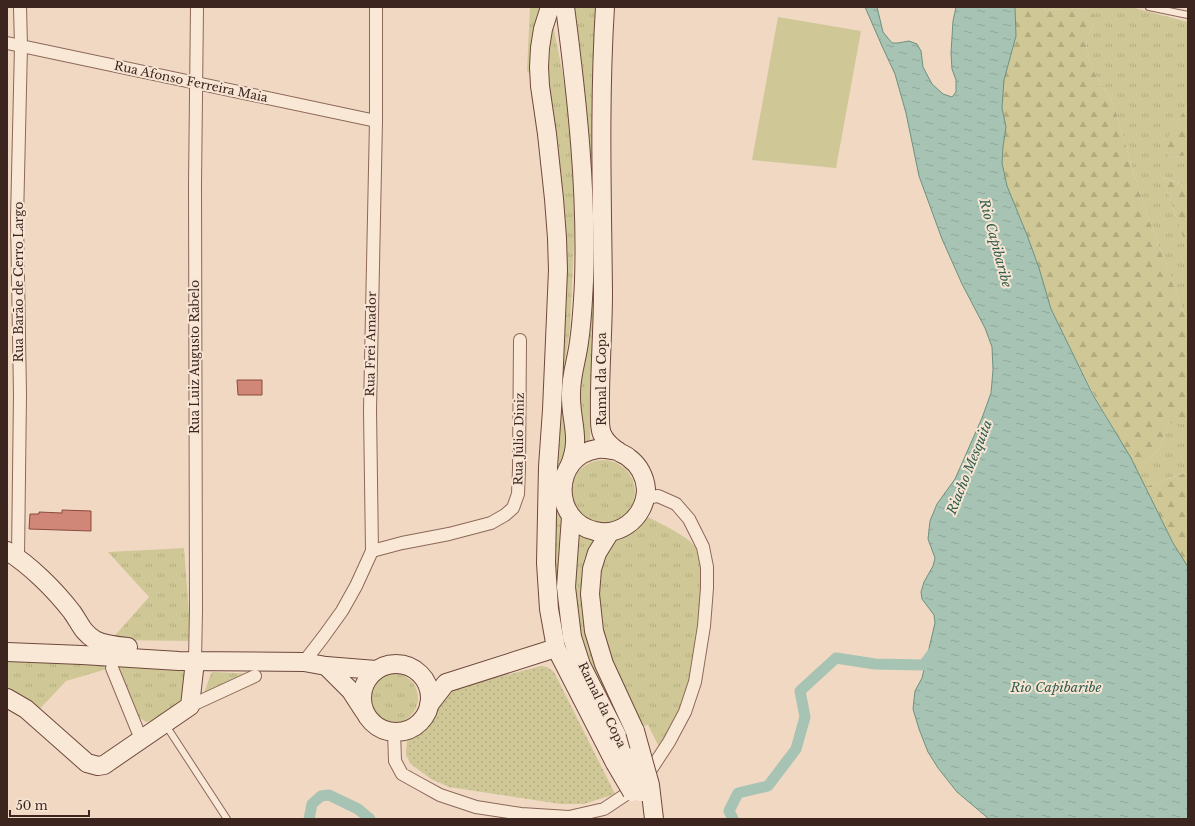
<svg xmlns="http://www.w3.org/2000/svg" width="1195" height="826" viewBox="0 0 1195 826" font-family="'Libre Baskerville',serif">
<defs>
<pattern id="grass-tufts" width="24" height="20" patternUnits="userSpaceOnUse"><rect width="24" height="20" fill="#cfc896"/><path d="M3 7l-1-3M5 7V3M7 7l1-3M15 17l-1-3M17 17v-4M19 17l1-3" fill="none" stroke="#b3ac81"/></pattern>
<pattern id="forest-firs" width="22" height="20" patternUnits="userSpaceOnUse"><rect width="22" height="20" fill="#cfc896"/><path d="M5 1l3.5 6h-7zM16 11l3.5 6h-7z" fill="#b3ac81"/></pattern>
<pattern id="park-dots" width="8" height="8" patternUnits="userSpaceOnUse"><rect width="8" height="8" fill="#cfc896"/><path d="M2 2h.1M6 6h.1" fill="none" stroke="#b3ac81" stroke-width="1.8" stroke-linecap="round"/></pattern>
<pattern id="water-ripples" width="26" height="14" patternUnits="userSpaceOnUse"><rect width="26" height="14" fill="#a6c3b3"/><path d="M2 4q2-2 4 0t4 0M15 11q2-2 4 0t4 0" fill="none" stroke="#90a79a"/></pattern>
</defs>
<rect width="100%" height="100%" fill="#f0d8c3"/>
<!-- grass -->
<g fill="url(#grass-tufts)">
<path d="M530,7H540L537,14L530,74L527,71Z"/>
<path d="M553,7V25L562,70L573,133L575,222L570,328L560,396L569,429L567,518L578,677L566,658L556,616L549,143L546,109Z"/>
<path d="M573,7H597L594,138V351L590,408V441L586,445L577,410L582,355Z"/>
<path d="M1043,7H1131L1188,22V105L1172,129L1169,158L1188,155V187L1174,181L1163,177L1188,252V324L1150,222L1133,171L1117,115L1110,97L1096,76L1086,53L1087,38L1094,25L1089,8L1046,10Z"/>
<path d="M1169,421L1173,424H1188V472L1145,487L1134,465L1147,461L1155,452L1161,447Z"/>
<circle cx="603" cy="492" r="32"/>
<path d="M646,516C659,523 689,536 697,549C704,558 702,576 701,588C700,630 695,674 679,714C674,726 666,737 660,749L648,725L644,726L616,678L602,643L596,586L609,543L617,540Z"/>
<path d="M579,533L596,541L584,559L581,594L585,634L596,666L638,755L601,692L587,659L581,637L574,580L577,559V544Z"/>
<path d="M184,548L191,641L111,640L149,597L108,552Z"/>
<path d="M7,657L105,662L107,669L66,681L35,714L7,694Z"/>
<path d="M116,663L189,672L184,703L155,720L146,722L137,716Z"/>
<path d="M213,672L253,674L203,696L211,673Z"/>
<circle cx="393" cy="698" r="25"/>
</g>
<!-- forest -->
<g fill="url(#forest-firs)">
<path d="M1015,7H1043L1046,10L1089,8L1093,14L1094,25L1087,38L1086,53L1096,76L1110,97L1117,115L1133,171L1150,222L1188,324V424H1173L1169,422L1161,447L1155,452L1147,461L1134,465L1114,429L1094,395L1051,309L1039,268L1027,235L1007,186L1002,163V108L1004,80L1016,36Z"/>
<path d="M1188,105V155L1169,158L1163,148L1172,129Z"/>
<path d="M1163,177L1188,187V252Z"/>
<path d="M1188,472V567L1173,543L1145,487Z"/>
</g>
<!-- park -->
<path fill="url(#park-dots)" d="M541,666L547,667L554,672L615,794L584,804H561L449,787L431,779L411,764L406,755L407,740L428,724L441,698L453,689Z"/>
<!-- pitch -->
<path fill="#cfc896" d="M778,17L861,31L836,168L752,160Z"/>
<!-- water -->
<path fill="url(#water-ripples)" stroke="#6c927f" d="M865,7H877L883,32L892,43H898L909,41L917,44L921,51L923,67L932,84L943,94L952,97L956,92V80L952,69L951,53L953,21L956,7H1015L1016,36L1004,80L1002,108L1006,127L1003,147L1002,163L1007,186L1027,235L1039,268L1051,309L1093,395L1131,458L1173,543L1188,567V819H989L957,792L938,768L928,752L919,729L913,709L915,691L922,678L935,623L934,615L922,599L921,592L924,582L933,566L935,558L928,539L930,521L937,504L955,479L982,418L991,393L993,370L992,347L985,328L962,284L942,239L919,176L906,113L895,74L882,46Z"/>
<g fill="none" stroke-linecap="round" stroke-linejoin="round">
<!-- canal -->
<g stroke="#a6c3b3" stroke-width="11">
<path d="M309,819L312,804L321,796L329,795L358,809L370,819"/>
<path d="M733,819L729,811L738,793L768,786L796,749L805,717L800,691L836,658L875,664L923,665L926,662L934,651"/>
</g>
</g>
<!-- building -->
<g fill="#d08777" stroke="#8c4a3d">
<path d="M237,380H262V395H238Z"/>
<path d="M62,510L91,511V531L29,529L30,514H39V512L62,513Z"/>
</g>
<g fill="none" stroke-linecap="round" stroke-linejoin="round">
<!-- lane casing -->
<g stroke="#8c6859" stroke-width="8">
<g id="lane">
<path d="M1149,7L1188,15"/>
<path d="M165,724L227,819"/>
</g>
</g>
<!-- street casing -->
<g stroke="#8c6859" stroke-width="14">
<g id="street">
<path d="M7,43L376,121"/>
<path d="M372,551L402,543L449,534L491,523L505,515L513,508L518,494L519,469L520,340"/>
<path d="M18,558L20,394L17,219L21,46L20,7"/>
<path d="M195,661L196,610L195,184L197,7"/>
<path d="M304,662L324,636L342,611L356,586L372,551L370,410L376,121V7"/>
<path d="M112,668L141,739"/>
<path d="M190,706L255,676"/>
<path d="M394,731L395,761L402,774L420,784L440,795L476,807L521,814L569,817L604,809L628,793L648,774L669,742L685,712L695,682L704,626L707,588V567L703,547L689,519L676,504L658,496L651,497L644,502"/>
</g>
</g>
<!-- secondary casing -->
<g stroke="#6e493c" stroke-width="20">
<g id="secondary">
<path d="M550,7L543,29L540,48L539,67L540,86L547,134L554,199L557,238L558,270L552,410L548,467L546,563L549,609L556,648L615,763"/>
<path d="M565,7C577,98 587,190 584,281C583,302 582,322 579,342C577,359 571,375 571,393C570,422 582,437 569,467"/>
<path d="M605,7C599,102 602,197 603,292C603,334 599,377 600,419C600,424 600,429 602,434C605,441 613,448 619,452C622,454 626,455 629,458C639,465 645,477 646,489C646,503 639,517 627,525C618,531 606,534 595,531C551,521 552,456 597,449C604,448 611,450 618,451"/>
<path d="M571,517L566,587L572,637L581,665L628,757"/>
<path d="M610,532L597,553L592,569L590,594L594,631L604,664L635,731"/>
<path d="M7,551C30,565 55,590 72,612C80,623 82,632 95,640C105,645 117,646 128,647"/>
<path d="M7,652L82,655L179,661L304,662L326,666L376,670"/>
<circle cx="396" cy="698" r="34"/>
<path d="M326,666L351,691L364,711"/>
<path d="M7,698L26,709L87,763L98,766L104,765L190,706L195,661"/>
<path d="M429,705L446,683L556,648"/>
</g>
</g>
<!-- lane -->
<use href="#lane" stroke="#fae8d7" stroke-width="6"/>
<!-- street -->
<use href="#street" stroke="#fae8d7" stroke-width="12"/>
<!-- secondary -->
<use href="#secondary" stroke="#fae8d7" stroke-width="18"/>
<!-- secondary-bridge casing -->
<g stroke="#6e493c" stroke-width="20" stroke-linecap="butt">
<g id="secondary-bridge">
<path d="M635,731L650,785L654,819"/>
<path d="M628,757L641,792"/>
<path d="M615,763L632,792"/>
</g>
</g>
<!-- secondary-bridge -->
<use href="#secondary-bridge" stroke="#fae8d7" stroke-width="18"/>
</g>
<g text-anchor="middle" stroke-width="4" stroke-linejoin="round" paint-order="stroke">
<!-- street labels -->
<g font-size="12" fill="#3b251e" stroke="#f7e4d3">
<text transform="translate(191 82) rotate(12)" y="4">Rua Afonso Ferreira Maia</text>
<text transform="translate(19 282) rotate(-90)" y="4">Rua Barão de Cerro Largo</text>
<text transform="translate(371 344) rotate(-89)" y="4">Rua Frei Amador</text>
<text transform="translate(195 357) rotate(-90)" y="4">Rua Luiz Augusto Rabelo</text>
<text transform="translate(602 379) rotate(-90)" y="4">Ramal da Copa</text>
<text transform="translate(519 439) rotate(-89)" y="4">Rua Júlio Diniz</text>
<text transform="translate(602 705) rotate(64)" y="4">Ramal da Copa</text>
</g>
<!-- water labels -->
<g font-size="13" font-style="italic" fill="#2c5c4d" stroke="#f7e4d3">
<text transform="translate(996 243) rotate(75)" y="5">Rio Capibaribe</text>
<text transform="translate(969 467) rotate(-68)" y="5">Riacho Mesquita</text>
<text x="1056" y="692">Rio Capibaribe</text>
</g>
</g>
<!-- border -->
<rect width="1195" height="826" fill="none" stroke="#3b251e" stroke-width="16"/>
<!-- scale -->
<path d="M10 810v6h79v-6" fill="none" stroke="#3b251e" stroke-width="2"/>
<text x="16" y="810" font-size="12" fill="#3b251e" stroke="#f7e4d3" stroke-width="3" paint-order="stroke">50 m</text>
</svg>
